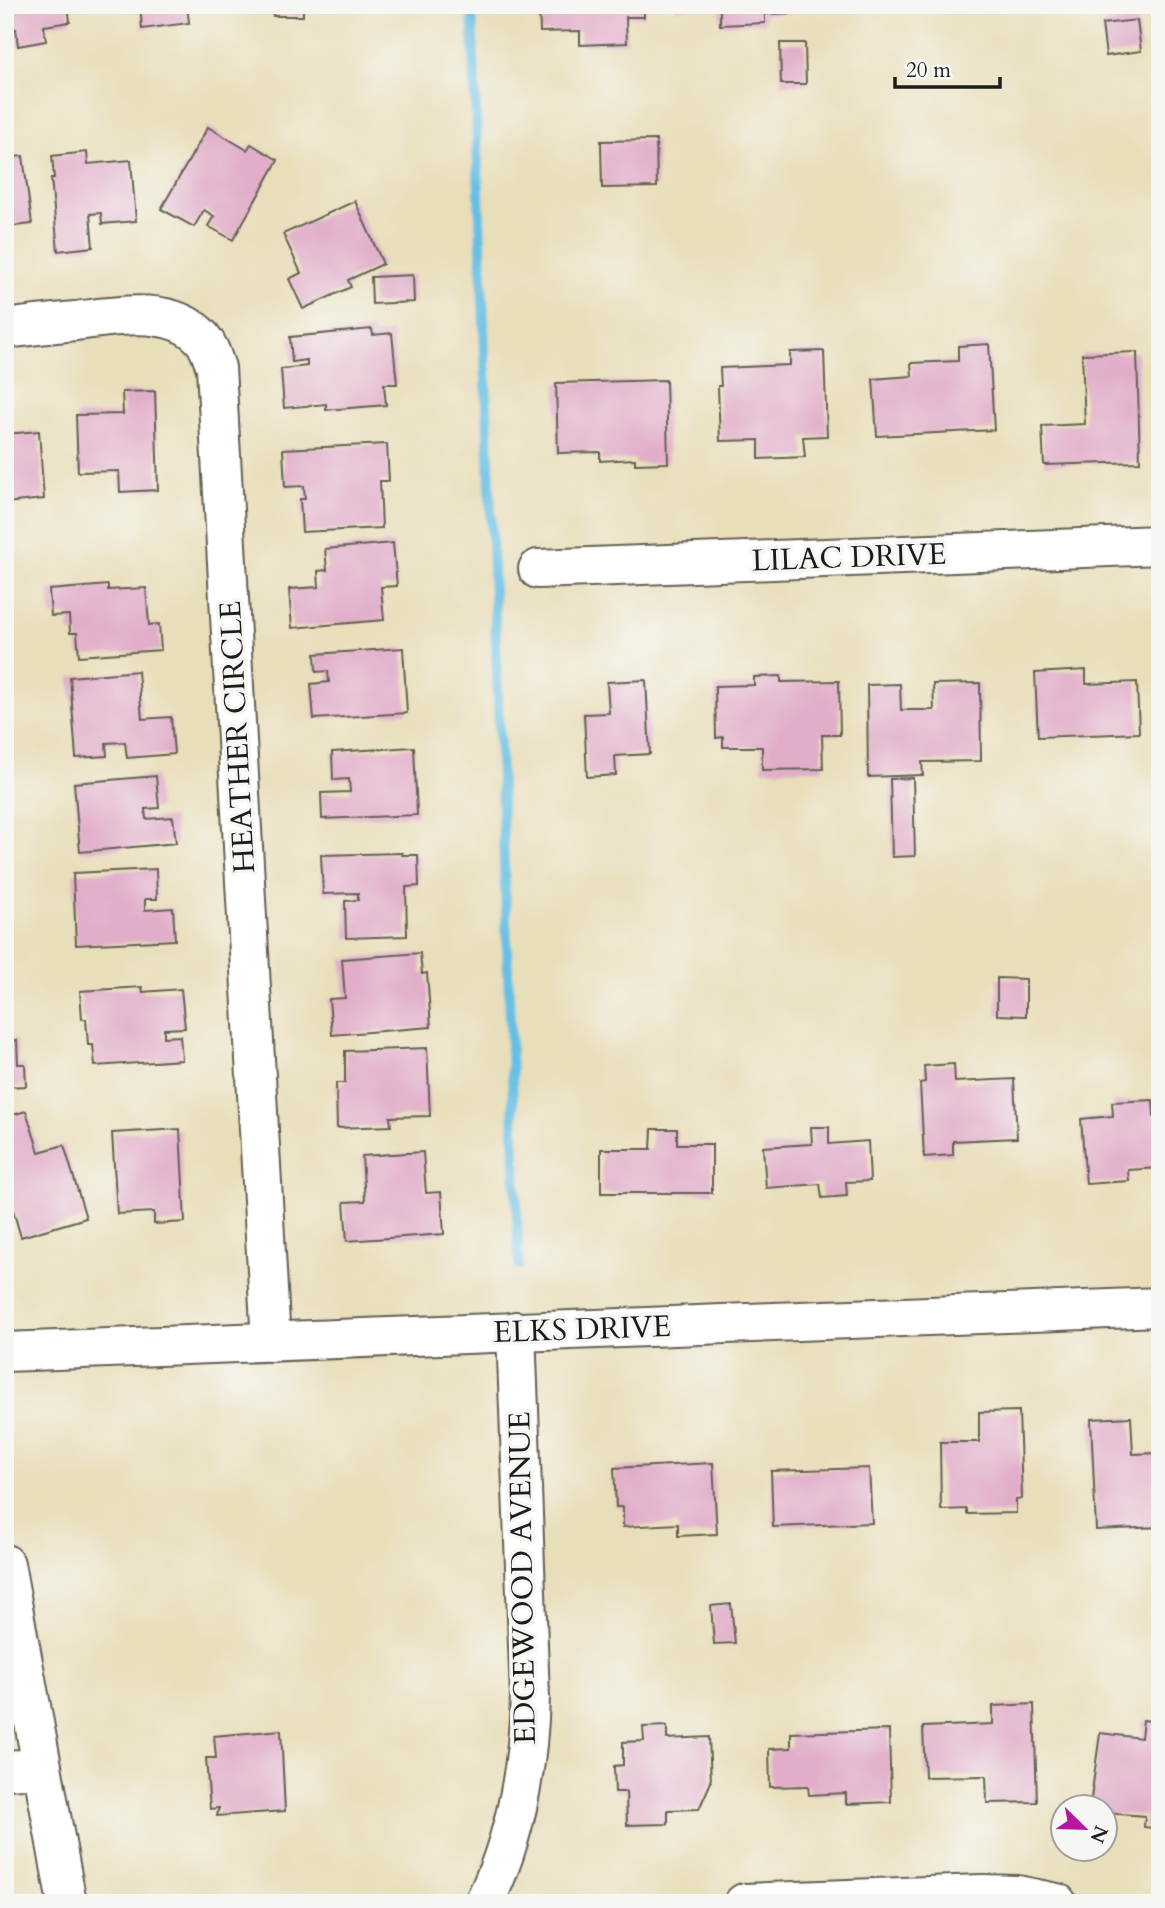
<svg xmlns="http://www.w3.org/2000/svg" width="1165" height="1908" viewBox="0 0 1165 1908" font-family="Cardo,serif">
<rect width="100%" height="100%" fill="#f6f6f2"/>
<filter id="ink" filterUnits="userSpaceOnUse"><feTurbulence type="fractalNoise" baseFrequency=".0143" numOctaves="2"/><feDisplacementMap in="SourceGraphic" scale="14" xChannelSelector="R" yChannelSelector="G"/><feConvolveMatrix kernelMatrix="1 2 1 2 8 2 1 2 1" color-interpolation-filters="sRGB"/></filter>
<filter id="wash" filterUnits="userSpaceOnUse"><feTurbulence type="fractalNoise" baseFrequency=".00686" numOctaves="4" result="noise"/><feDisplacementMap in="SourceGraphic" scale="28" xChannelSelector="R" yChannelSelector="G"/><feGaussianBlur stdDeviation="1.57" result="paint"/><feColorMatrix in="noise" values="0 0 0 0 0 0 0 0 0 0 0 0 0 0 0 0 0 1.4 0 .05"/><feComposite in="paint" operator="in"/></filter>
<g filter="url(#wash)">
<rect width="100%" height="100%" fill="#e9deba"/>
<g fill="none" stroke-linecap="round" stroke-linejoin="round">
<!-- stream -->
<path stroke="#66bfe3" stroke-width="10" d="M472,5L519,1265"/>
</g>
<g id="blocks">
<!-- building -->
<g fill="#e1adc9">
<path d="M5,5H68L70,22L44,26L46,41L18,46L16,29L5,31Z"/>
<path d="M140,5H187L189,23L142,29Z"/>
<path d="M272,5H303V16H273Z"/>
<path d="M539,5H644V17H626L627,43L580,45V31L540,32Z"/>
<path d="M675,5H710V7L676,9Z"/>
<path d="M720,5H795L796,13L765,14V23L720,25Z"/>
<path d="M886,5H918V9L886,10Z"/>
<path d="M1137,20L1141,51L1106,56L1102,24Z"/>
<path d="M780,43H805L806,84H781Z"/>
<path d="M208,127L247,150L251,144L278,160L233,240L208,226L214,216L204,210L194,227L161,209Z"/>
<path d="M656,140L657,187L602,188L601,141Z"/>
<path d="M87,152L88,164L131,160L136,221L102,224L101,213L90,214L93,247L58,251L51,178H54L52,156Z"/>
<path d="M23,156L32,224L5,227V158Z"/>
<path d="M355,201L383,264L348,280L351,287L303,309L289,279L301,273L283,234Z"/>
<path d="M413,275L414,302L372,304L371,277Z"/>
<path d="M372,329L373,335L392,333L397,384H384L386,405L326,410V404L284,408L281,369L307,366V360L292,362L290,337Z"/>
<path d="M989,344L994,430L877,436L873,379L912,376L911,363L958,361V346Z"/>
<path d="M824,351L827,436L803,437L805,457L759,459V440L720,441L718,386H721L720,368L790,365V352Z"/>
<path d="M1137,352L1140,462L1044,465L1042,426L1085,424L1082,354Z"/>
<path d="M666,380L668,463L635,464V459L600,461V452L558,453L556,383Z"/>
<path d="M155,391L158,490L120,492L119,471L78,472L76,415L123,414L122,392Z"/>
<path d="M39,431L44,499L5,503V434Z"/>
<path d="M387,444L389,481H380L382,528L302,532L300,499H305L304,486L285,487L283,449Z"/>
<path d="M393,543L397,586L381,587L384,620L292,628L289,589L319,587L318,571L327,570L325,549Z"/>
<path d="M108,585V590L146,588L149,625L159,624L161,650L79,656L77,633H70L69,615L51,616L49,590Z"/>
<path d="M403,648L407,713L314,719L311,684L329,682L328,671L316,672L315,654Z"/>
<path d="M1086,670V684L1137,682L1139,733L1038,737L1035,673Z"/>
<path d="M138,671L142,719L171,717L174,754L127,758L125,742L106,743L107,756L76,758L70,677Z"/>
<path d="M781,676V682L839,681L840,735H822L823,769L762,770V747H723V737L716,738L715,686L754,685V677Z"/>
<path d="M646,680L650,754L615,756L616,775L587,777L584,714L609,713L607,682Z"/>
<path d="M980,683L981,761L922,762L923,775L868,777L867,685L900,684L901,710H934L933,684Z"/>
<path d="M414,747L417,815L322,819L321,793L350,792L349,779L333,780L332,752Z"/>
<path d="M156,776L159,808L145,809L146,819L173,817L176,843L80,852L74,783Z"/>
<path d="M913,778L915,856L892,857L890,779Z"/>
<path d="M402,853V855H418L419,886L406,887L407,936L346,938L345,901L358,900V893L323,894L321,855Z"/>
<path d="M156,869L157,899H145V910L173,908L175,940L76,945L73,873Z"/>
<path d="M1160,928V960H1155L1152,929Z"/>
<path d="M420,953L422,974L427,973L431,1027L332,1035L329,999L345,998L342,959Z"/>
<path d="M997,978L1026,979V1016L997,1015Z"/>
<path d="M142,987L143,992L181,989L185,1028L164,1029V1037L180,1036L182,1060L95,1066L93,1045H88L86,1019H82L80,991Z"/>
<path d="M17,1040L18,1064H25L26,1086L5,1087V1041Z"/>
<path d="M427,1048L430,1116L390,1117L391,1126L337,1128L336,1083H345V1051Z"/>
<path d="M954,1064L955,1082L1014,1079L1017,1138L953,1141V1155L924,1157L920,1083L925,1082L924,1066Z"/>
<path d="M1153,1100L1154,1116L1160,1115V1168L1128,1170L1129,1181L1086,1184L1081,1119L1113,1116L1112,1102Z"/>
<path d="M26,1111L39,1152L64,1145L86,1218L21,1237L5,1183V1117Z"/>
<path d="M811,1127H829V1144L868,1141L870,1181L846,1182L847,1196L822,1198L820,1184L766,1188L763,1147L812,1144Z"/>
<path d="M180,1129L185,1222L154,1224V1212L117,1214L112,1133Z"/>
<path d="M652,1129H677V1144H712V1193H601V1149H651Z"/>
<path d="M423,1152L426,1193L441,1192L444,1234L347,1241L344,1202L365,1201L362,1156Z"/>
<path d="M1019,1411L1022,1499L1016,1500V1513L967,1514V1509L941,1510L940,1442H979V1412Z"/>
<path d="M1131,1417L1133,1454L1160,1453V1527L1096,1530L1091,1419Z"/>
<path d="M713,1463L717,1534L678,1536V1524L623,1527V1507H616L614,1468Z"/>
<path d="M869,1468L872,1523L773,1527L771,1471Z"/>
<path d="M731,1604L735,1643L714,1644L711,1606Z"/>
<path d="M1034,1704L1037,1802L987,1803L986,1776L925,1777L923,1727L993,1724V1706Z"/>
<path d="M1143,1720L1160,1722V1829L1144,1827L1145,1816L1106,1813V1806H1090L1100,1733L1141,1738Z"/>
<path d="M667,1726V1739L709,1737L711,1782L699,1809L668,1810V1824L627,1825L626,1792H615L614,1766L623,1765V1742L644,1741L643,1727Z"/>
<path d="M281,1730L285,1811L217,1816L219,1808L210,1809L206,1758H216L214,1736Z"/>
<path d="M889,1730L891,1802L846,1804V1793L809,1795L808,1786L770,1787L769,1749L791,1748V1733Z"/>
</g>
</g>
</g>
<g filter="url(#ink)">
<use href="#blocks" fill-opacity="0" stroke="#646053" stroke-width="2"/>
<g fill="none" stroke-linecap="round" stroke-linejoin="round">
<!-- minor casing -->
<g stroke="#646053" stroke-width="42">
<g id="minor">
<path d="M5,329C29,326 53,323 76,321C115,316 172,305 202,338C209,346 212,357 216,368L271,1342"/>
<path d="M538,569L1160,545"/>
<path d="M5,1564L67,1903"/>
<path d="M5,1770L42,1768"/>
<path d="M484,1903C516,1838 528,1769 530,1697L516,1331"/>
<path d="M744,1903L982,1894L1018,1895L1057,1903"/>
</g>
</g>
<!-- major casing -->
<g stroke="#646053" stroke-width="42">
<path id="major" d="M5,1352L1160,1307"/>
</g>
<!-- minor -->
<use href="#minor" stroke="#fff" stroke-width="38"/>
<!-- major -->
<use href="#major" stroke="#fff" stroke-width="38"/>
</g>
</g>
<g text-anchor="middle" stroke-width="7" stroke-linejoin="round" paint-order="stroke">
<!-- street labels -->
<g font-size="30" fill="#1c1c1c" stroke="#f6f6f2">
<text transform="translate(849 557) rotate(-2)" y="10">LILAC DRIVE</text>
<text transform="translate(237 737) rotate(-93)" y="10">HEATHER CIRCLE</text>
<text transform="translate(582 1329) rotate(-2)" y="10">ELKS DRIVE</text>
<text transform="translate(522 1578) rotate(-91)" y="10">EDGEWOOD AVENUE</text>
</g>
</g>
<!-- margin -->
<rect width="1165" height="1908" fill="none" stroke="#f6f6f2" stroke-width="28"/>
<!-- north arrow -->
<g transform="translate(1084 1828) rotate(113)"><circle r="33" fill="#f6f6f2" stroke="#9f9f9c" stroke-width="2"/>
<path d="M0-5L12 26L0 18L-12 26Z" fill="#b5179e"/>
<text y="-10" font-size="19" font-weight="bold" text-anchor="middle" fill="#1c1c1c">N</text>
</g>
<!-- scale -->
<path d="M895 77v10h105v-10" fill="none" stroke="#1c1c1c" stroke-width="3.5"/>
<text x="906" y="77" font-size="21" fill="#1c1c1c" stroke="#f6f6f2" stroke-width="5" paint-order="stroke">20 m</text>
</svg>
